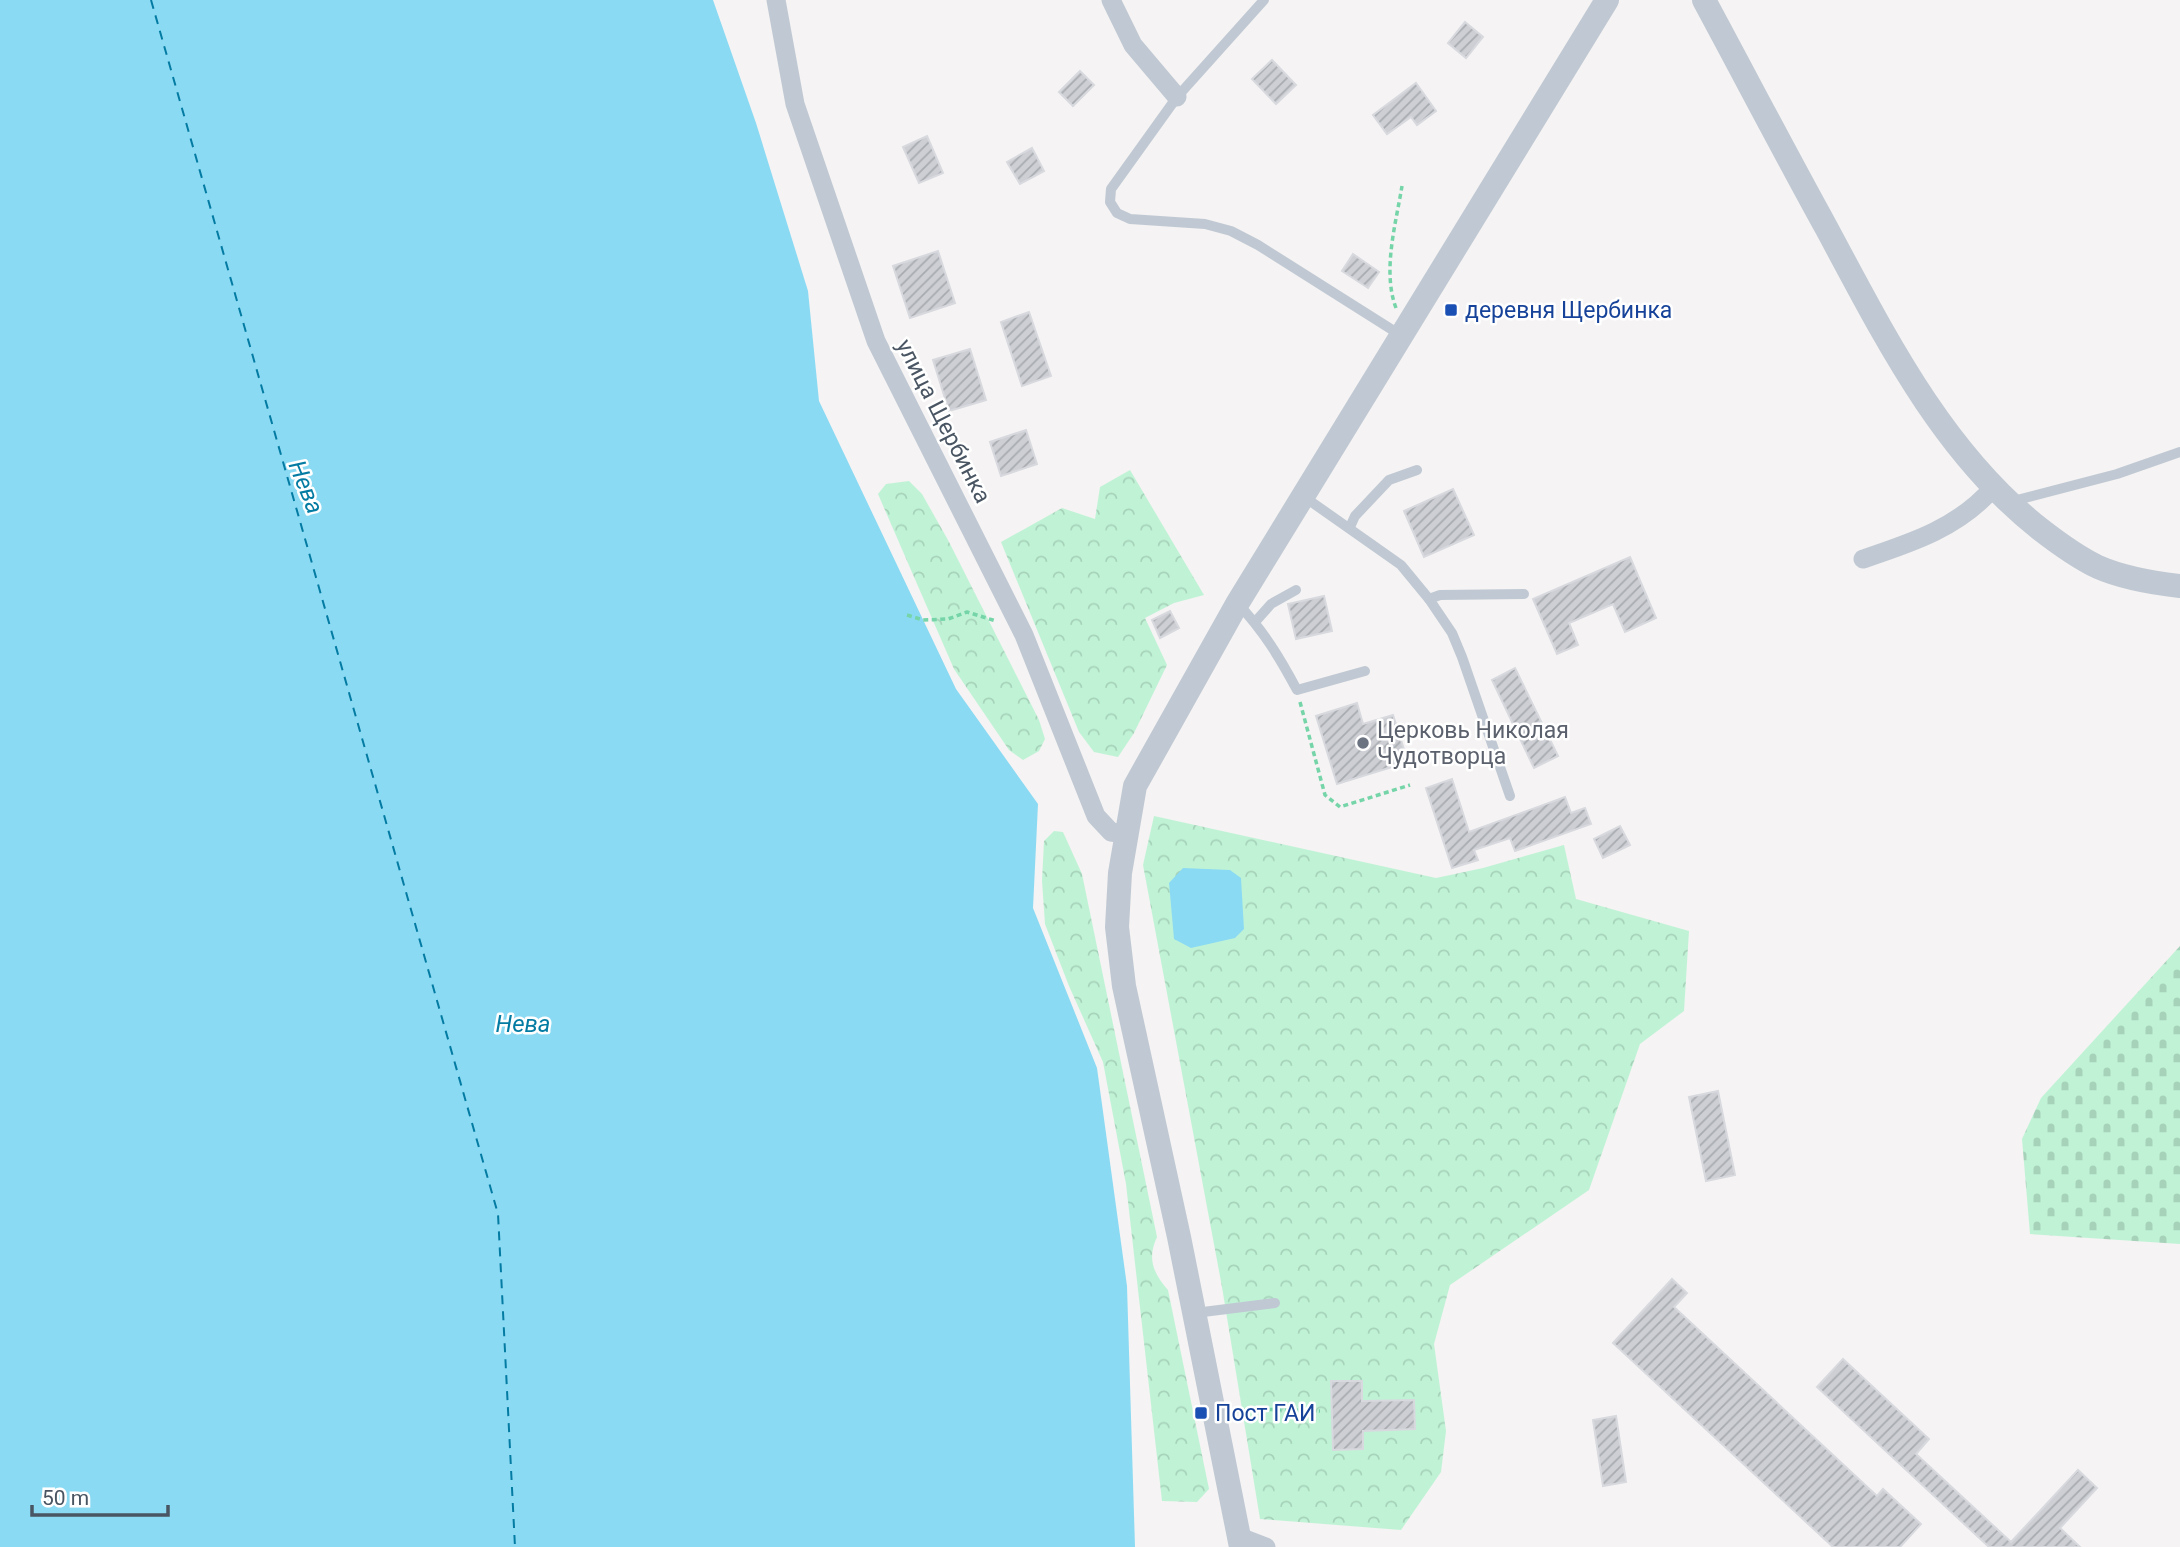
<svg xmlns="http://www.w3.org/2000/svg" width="2180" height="1547" viewBox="0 0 2180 1547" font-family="Roboto,sans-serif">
<defs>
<pattern id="forest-crowns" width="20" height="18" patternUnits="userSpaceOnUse" patternTransform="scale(1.75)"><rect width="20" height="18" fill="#c0f3d6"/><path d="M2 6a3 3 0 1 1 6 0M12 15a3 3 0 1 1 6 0" fill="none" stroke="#a6d2ba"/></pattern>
<pattern id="cemetery-stones" width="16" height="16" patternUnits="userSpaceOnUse" patternTransform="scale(1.75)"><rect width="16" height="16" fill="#c0f3d6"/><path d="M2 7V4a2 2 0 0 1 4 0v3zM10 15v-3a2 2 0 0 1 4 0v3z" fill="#a6d2ba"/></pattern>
<pattern id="building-hatch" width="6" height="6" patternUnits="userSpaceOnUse" patternTransform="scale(1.75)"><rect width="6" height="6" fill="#cdcfd5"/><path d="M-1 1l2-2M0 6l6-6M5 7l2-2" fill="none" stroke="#a8abb0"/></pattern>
</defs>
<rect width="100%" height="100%" fill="#f5f3f3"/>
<!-- forest -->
<g fill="url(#forest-crowns)">
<path d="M1130,470L1204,595L1174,603L1145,618L1167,665L1134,733L1118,757L1094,752L1079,732L1001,542L1062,508L1095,519L1100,487Z"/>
<path d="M909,481L922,494L948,540L1039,720L1045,739L1039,751L1023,760L1009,750L954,669L878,494L886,484Z"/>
<path d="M1154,816L1436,878L1483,868L1564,845L1576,899L1689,931L1684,1011L1640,1044L1589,1190L1450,1285L1434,1344L1446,1431L1441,1472L1401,1530L1260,1519L1222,1287L1143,865Z"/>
<path d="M1054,831L1063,832L1082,874L1157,1237C1147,1258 1153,1273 1168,1290L1209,1489L1197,1502L1162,1501L1126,1184L1103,1062L1069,986L1045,924L1042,881L1044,841Z"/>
</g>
<!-- cemetery -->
<path fill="url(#cemetery-stones)" d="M2180,946V1244L2030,1234L2022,1139L2041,1098Z"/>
<!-- water -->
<g fill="#8bdaf3">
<path d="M0,0H713L756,123L808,291L819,401L956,689L1038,804L1033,908L1097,1068L1127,1286L1135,1547H0Z"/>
<path d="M1183,868L1230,870L1241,878L1244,929L1235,938L1191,948L1174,939L1169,883Z"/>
</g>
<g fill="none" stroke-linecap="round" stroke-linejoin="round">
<!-- ferry -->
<path stroke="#047ba2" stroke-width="2" stroke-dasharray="9 7" stroke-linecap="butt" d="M151,0L498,1214L515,1547"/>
</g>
<!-- building -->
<g fill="url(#building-hatch)" stroke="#d7d9de" stroke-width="2">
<path d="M1465,22L1483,37L1466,58L1448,43Z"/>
<path d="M1272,60L1296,85L1276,104L1252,79Z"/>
<path d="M1080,71L1094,85L1073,106L1059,92Z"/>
<path d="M1416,83L1436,111L1417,125L1411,117L1387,134L1373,115Z"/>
<path d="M927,136L943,173L919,183L903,147Z"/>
<path d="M1032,148L1044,171L1020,184L1007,162Z"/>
<path d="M938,251L955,303L910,318L893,266Z"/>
<path d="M1353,254L1379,272L1368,288L1342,271Z"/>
<path d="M1029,312L1051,376L1022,386L1001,322Z"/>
<path d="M970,349L986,400L949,411L933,360Z"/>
<path d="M1026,430L1037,464L1001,476L990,442Z"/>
<path d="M1453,489L1474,535L1424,557L1404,511Z"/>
<path d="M1630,557L1656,618L1625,632L1613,604L1569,623L1578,645L1557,654L1533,599Z"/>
<path d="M1324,596L1332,631L1296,639L1288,604Z"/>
<path d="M1170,611L1179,628L1160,638L1152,620Z"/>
<path d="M1515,668L1558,756L1534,768L1492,680Z"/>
<path d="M1357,703L1363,724L1393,715L1408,762L1337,784L1316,716Z"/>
<path d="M1452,779L1469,832L1565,797L1571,813L1585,808L1591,824L1515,851L1510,838L1474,850L1478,860L1452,868L1426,788Z"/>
<path d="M1620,826L1630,845L1603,858L1594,839Z"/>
<path d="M1718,1091L1735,1175L1706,1181L1689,1097Z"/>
<path d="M1672,1279L1687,1293L1674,1307L1877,1496L1883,1489L1921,1524L1900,1547H1833L1613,1343Z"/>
<path d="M1843,1359L1929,1439L1916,1454L2011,1542L2078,1470L2097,1488L2060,1528L2080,1547H1989L1817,1387Z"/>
<path d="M1331,1381H1362V1401L1414,1400L1415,1429L1363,1431V1449L1333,1450Z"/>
<path d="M1616,1416L1626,1482L1603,1486L1593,1420Z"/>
</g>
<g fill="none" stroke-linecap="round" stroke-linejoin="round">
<!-- path -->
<g stroke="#75d5a9" stroke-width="3.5" stroke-dasharray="5 3.5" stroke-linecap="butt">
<path d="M1396,308C1382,271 1396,223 1402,186"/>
<path d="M907,615L923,620L948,619L967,612L996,621"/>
<path d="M1300,702L1325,795L1340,807L1410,785"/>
<path d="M1234,1411L1252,1409L1320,1411"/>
</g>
<!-- service -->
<g stroke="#c0c9d3" stroke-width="10">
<path d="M1264,0L1177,97L1111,189L1110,202L1117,213L1130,219L1205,224L1231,231L1258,245L1402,336"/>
<path d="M1303,496L1401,565L1429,599L1452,633L1462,657L1510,796"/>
<path d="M2013,501L2117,474L2180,452"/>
<path d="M1350,527L1355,516L1389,480L1417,470"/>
<path d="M1429,599L1440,595L1524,594"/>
<path d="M1238,604C1263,630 1280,658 1297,690L1365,671"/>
<path d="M1255,622L1271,604L1296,590"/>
<path d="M1195,1313L1275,1303"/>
</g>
<!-- minor -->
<g stroke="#c0c9d3" stroke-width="19">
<path d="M776,0L795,104L876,341L1024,635L1096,816L1111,832L1125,834"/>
<path d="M1111,0L1133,45L1177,97"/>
<path d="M1863,559C1911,543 1958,528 1993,488"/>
<path d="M1240,1537L1266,1547"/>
</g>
<!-- tertiary -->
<g stroke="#c0c9d3" stroke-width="24">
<path d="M1704,0C1745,76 1785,153 1827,229C1885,337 1942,452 2040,529C2058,543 2077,557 2098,567C2123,578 2153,583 2180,586"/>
<path d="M1241,1547L1179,1237L1124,986L1117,927L1120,873L1135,786L1237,604L1607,0"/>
</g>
</g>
<!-- markers -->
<g fill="#1a4fb4" stroke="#fff" stroke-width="2.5">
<rect x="1444" y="303" width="14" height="14" rx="3.5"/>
<rect x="1194" y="1406" width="14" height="14" rx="3.5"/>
</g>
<circle fill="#6b7280" stroke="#fff" stroke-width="2.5" cx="1363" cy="743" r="7"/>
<g text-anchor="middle" stroke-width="5" stroke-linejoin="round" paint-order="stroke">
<!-- transit labels -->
<g font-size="23" fill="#164399" stroke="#fff" text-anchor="start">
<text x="1465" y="318">деревня Щербинка</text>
<text x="1215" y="1421">Пост ГАИ</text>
</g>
<!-- street labels -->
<g font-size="23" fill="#495562" stroke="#fff">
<text transform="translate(944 421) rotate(63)" y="8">улица Щербинка</text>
</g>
<!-- worship labels -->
<g font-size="23" fill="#5b616d" stroke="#fff" text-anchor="start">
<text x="1377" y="738">Церковь Николая<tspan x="1377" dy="26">Чудотворца</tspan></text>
</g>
<!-- water labels -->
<g font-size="24" font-style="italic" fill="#047ba2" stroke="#fff">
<text transform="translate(306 487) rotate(68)" y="8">Нева</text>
<text x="523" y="1032">Нева</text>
</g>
</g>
<!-- scale -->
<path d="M32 1505v10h136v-10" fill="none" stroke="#495562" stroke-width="3.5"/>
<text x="42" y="1505" font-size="21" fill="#495562" stroke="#ffffff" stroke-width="5" paint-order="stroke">50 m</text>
</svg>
